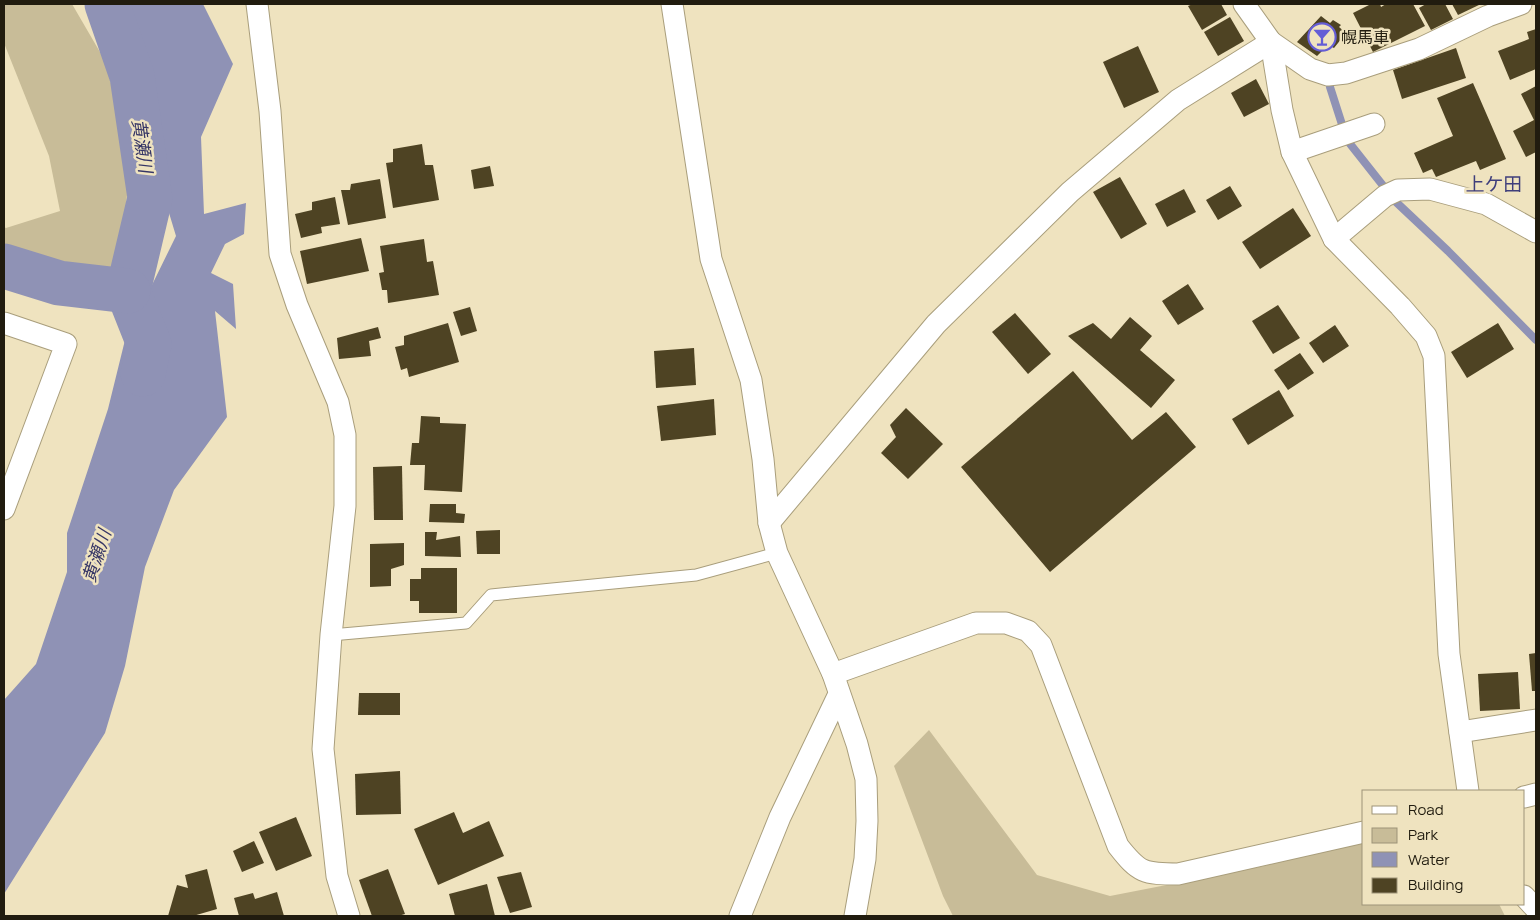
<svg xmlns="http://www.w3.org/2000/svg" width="1540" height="920" viewBox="0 0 1540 920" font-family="Manrope,'Noto Sans JP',sans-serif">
<rect width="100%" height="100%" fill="#efe3bf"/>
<!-- green -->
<g fill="#c8bc98">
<path d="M4,4H72L104,59L131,153L125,216L112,271L85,290L34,287L4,276V227L6,228L60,211L49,156L4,43Z"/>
<path d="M929,730L1037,875L1110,896L1264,866L1364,839V904H1499L1505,916H953L943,896L894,766Z"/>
</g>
<!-- water -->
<path fill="#8f92b5" d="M100,4H203L233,64L201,137L204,214L246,203L244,234L225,244L211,273L233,284L236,329L215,311L227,417L174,490L145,567L125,666L105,733L4,894V700L36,664L67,572V533L108,409L125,340L176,236L136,104L120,43Z"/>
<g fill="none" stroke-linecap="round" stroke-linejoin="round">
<!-- stream -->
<path stroke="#8f92b5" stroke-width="8" d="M1330,87L1347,140L1396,202L1448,251L1536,340"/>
<!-- river -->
<g stroke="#8f92b5" stroke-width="45">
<path d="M107,4L132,76L150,198L128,291L149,344L143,374"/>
<path d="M4,266L59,283L128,291"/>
</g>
</g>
<!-- building -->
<g fill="#4e4323">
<path d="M1193,4H1221L1227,15L1202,30L1188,6Z"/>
<path d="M1371,4H1380L1381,7L1386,4H1395V5L1413,4L1425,26L1373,52L1353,13Z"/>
<path d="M1426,4H1445L1453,19L1431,30L1419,8Z"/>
<path d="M1452,4H1481L1458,15Z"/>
<path d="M1321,16L1330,23L1333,20L1341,25L1339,27L1346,33L1334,48L1328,45L1317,56L1297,42Z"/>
<path d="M1230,17L1244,41L1218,56L1204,32Z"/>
<path d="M1536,29V69L1510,80L1498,51L1529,39L1527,32Z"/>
<path d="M1138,46L1159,92L1124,108L1103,62Z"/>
<path d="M1456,48L1466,78L1402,99L1393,70Z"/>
<path d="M1256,79L1269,104L1244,117L1231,93Z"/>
<path d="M1473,83L1506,159L1480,170L1476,161L1436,177L1432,169L1423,173L1414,153L1453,136L1437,98Z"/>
<path d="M1536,86V152L1526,157L1513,131L1534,120L1521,94Z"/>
<path d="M422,144L425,165H433L439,200L393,208L386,163L393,162V149Z"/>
<path d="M490,166L494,186L474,189L471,170Z"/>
<path d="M1120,177L1147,224L1121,239L1093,192Z"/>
<path d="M380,179L386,218L348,225L341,190H350L351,184Z"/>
<path d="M1230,186L1242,206L1218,220L1206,200Z"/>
<path d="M1184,189L1196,212L1167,227L1155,204Z"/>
<path d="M335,197L340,224L321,227L322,233L301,238L295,214L312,210V202Z"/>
<path d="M1293,208L1311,236L1260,269L1242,242Z"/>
<path d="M361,238L369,271L307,284L300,251Z"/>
<path d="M424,239L427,262L433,261L439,295L388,303L387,290H382L379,273L384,272L380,246Z"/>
<path d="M1188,284L1204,309L1178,325L1162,301Z"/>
<path d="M1278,305L1300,338L1273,354L1252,321Z"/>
<path d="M470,307L477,331L461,336L453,312Z"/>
<path d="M1015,313L1051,354L1028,374L992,332Z"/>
<path d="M1130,317L1152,336L1140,350L1175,380L1151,408L1068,336L1093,323L1111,339Z"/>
<path d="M448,323L459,362L409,377L407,368L401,370L395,347L404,345V336Z"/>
<path d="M1498,323L1514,349L1467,378L1451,352Z"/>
<path d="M1335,325L1349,346L1323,363L1309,343Z"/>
<path d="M378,327L381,338L369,341L371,356L339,359L337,338Z"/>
<path d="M694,348L696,385L656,388L654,351Z"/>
<path d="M1300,353L1314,373L1288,390L1274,370Z"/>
<path d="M1073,371L1132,440L1166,412L1196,447L1050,572L961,467Z"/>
<path d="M1279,390L1294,416L1248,445L1232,419Z"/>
<path d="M714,399L716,435L661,441L657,406Z"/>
<path d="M906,408L943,444L908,479L881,453L896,437L890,425Z"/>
<path d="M421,416L440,417V423L466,424L462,492L424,490L425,465H410L412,443H419Z"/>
<path d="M402,466L403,520H374L373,467Z"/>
<path d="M430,504H456V513L465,514L464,523L429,522Z"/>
<path d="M500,530V554H477L476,531Z"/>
<path d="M425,532H437L436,540L460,536L461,557L425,556Z"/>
<path d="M404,543V565L391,569V586L370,587V544Z"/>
<path d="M421,568H457V613H419V601H410V579H421Z"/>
<path d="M1536,653V691H1532L1529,654Z"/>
<path d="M1518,672L1520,709L1480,711L1478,674Z"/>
<path d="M359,693H400V715H358Z"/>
<path d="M400,771L401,814L356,815L355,774Z"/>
<path d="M454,812L463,833L489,821L504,856L438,885L414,829Z"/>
<path d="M296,817L312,856L276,871L259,832Z"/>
<path d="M254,841L264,863L242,872L233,851Z"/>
<path d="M207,869L217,909L193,916H168L177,885L188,888L185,875Z"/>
<path d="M388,869L405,914L398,916H372L359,880Z"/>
<path d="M521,872L532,907L510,913L497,877Z"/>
<path d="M487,884L495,916H455L449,894Z"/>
<path d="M277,892L284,916H239L234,898L253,893L255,899Z"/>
</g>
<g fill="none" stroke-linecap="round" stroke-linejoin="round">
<!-- lane casing -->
<g stroke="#a99e7c" stroke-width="13">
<path id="lane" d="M331,635L466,623L491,595L696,575L777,553"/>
</g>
<!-- street casing -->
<g stroke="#a99e7c" stroke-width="23">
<g id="street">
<path d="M257,4L270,111L280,254L297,305L338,402L345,435V506L331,635L323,749L337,876L349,916"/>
<path d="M672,4L711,259L751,380L763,459L769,523L777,553L833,674L857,744L866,779L867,821L865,859L855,916"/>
<path d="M1244,4L1271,42L1282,110L1292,152L1334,239L1400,306L1426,336L1434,356L1449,654L1468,791"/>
<path d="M1292,152L1374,124"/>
<path d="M1334,239L1385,196L1398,190L1430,189L1486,204L1536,232"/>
<path d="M4,323L66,344L4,509"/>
<path d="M769,523L936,324L1070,192L1178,100L1271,42L1310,69L1328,75L1346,73L1419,49L1488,16L1521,4"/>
<path d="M833,674L976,623H1006L1028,631L1041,645L1118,846C1139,873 1144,874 1178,874L1364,832"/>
<path d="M1460,732L1536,720"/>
<path d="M1524,797L1536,794"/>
<path d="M1524,896L1536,909"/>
<path d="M740,916L780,817L839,694"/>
</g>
</g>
<!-- lane -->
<use href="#lane" stroke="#fff" stroke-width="11"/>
<!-- street -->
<use href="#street" stroke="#fff" stroke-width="21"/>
</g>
<!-- icons -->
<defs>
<g id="bar-ring" transform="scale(1.4375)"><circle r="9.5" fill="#efe3bf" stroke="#645dd6" stroke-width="1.5"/><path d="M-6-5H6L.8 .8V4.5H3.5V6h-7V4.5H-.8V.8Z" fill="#645dd6"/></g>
</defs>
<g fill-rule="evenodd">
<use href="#bar-ring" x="1322" y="37"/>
</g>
<g text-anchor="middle" stroke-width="5" stroke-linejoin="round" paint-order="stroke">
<!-- poi labels -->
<g font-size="16" fill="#211c0f" stroke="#efe3bf" text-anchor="start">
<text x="1341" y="43">幌馬車</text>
</g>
<!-- water labels -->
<g font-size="18" font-style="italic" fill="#363666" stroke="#efe3bf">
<text transform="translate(142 146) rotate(82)" y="6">黄瀬川</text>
<text transform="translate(97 556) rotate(-72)" y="6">黄瀬川</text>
</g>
<!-- quarter labels -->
<g font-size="19" fill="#3f3e7b" stroke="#efe3bf">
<text x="1494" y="191">上ケ田</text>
</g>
</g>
<!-- border -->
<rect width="1540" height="920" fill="none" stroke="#211c0f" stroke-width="10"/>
<!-- legend -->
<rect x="1362" y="790" width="162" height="115" fill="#efe3bf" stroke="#9d9379"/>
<rect x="1372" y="806" width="25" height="8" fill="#ffffff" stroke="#9d9379"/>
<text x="1408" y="815" font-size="15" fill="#211c0f">Road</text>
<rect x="1372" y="828" width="25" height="15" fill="#c8bc98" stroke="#9d9379"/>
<text x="1408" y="840" font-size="15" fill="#211c0f">Park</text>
<rect x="1372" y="852" width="25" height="15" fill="#8f92b5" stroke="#9d9379"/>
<text x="1408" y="865" font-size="15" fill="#211c0f">Water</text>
<rect x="1372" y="878" width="25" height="15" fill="#4e4323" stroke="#9d9379"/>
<text x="1408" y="890" font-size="15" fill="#211c0f">Building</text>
</svg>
